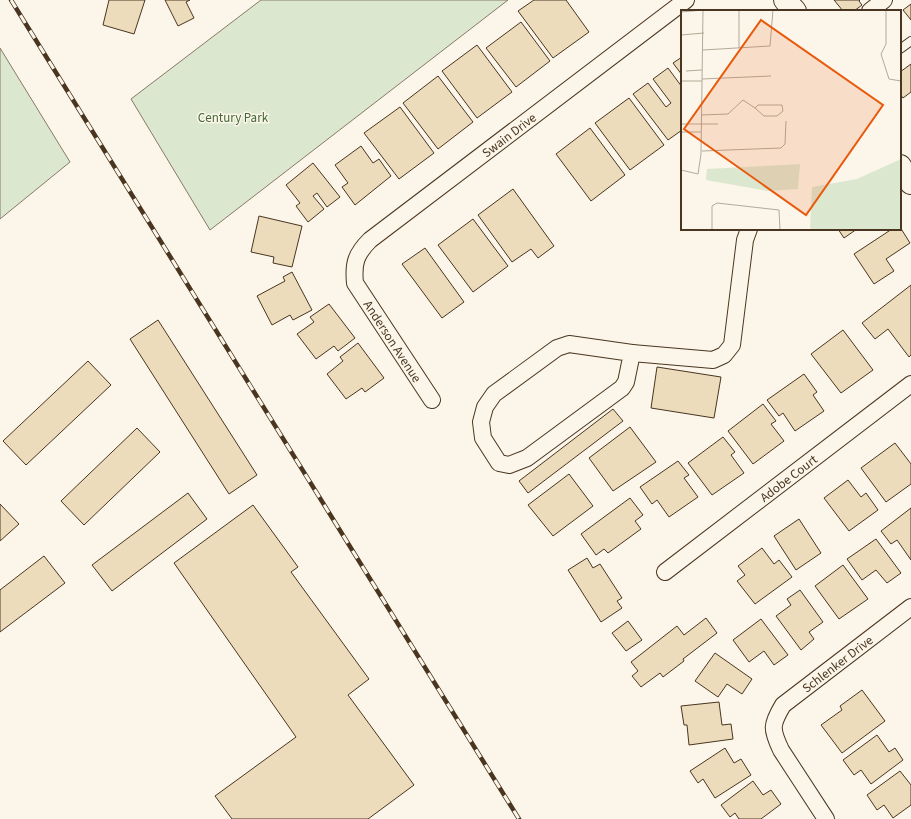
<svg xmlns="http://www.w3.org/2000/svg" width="911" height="819" viewBox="0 0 911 819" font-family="'Source Sans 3',sans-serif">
<rect width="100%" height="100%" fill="#fbf6e9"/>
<!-- green -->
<g fill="#dce7d0" stroke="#887966">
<path d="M261,0H508L210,230L131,99Z"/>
<path d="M0,48L70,162L0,219Z"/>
</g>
<!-- building -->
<g fill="#ecdcbc" stroke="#4a3520">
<path d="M109,0H145L134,34L103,25Z"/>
<path d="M165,0H190L186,2L194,18L178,26Z"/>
<path d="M534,0H566L589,32L553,58L518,11Z"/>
<path d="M834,0H860L859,1L862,5L854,11H843Z"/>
<path d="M911,4V20L903,10Z"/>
<path d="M521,22L550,61L516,87L486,48Z"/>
<path d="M477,45L512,92L477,118L442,71Z"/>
<path d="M682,57V75L673,63Z"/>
<path d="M911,64V92L903,98L900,94V72Z"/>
<path d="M668,68L682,87V130L668,140L633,94L648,83L666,107L671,103L653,79Z"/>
<path d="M438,76L473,122L438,149L403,103Z"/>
<path d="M629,98L664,145L630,170L595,123Z"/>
<path d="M400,107L434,153L399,179L364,133Z"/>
<path d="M590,128L625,175L591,201L556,154Z"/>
<path d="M361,146L373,163L379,159L391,176L355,205L342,187L348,183L335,165Z"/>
<path d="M313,163L340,197L327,207L317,193L313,196L324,209L308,222L296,206L300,203L286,185Z"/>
<path d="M513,189L554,246L538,258L531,249L512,262L478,215Z"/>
<path d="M259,216L302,226L292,267L273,263L274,257L251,252Z"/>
<path d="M473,219L508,266L473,292L438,245Z"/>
<path d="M900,227L910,243L886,259L894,271L874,284L854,254L892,229H900Z"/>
<path d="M838,229H857L844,238Z"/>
<path d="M425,248L464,302L442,318L402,264Z"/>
<path d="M292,272L312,310L293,320L290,315L272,325L257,296L285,281L283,277Z"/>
<path d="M911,285V355L909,357L888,329L875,339L862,323Z"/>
<path d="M329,304L355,338L338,351L334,346L316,359L297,334L314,322L310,317Z"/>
<path d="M158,320L257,475L229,494L130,339Z"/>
<path d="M843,330L873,370L841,393L811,354Z"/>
<path d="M358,343L384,378L365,392L362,388L346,399L327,374L343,361L340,357Z"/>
<path d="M88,361L111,385L26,465L3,441Z"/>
<path d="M657,367L721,377L714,418L651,408Z"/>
<path d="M804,374L817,392L813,395L824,411L795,431L783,413L779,416L767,400Z"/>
<path d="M763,404L776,421L771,424L784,441L753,464L728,431Z"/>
<path d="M613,409L623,421L528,493L519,481Z"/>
<path d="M630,427L656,462L613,491L589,458Z"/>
<path d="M137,428L160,452L84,525L61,501Z"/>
<path d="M723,437L735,452L731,455L744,473L712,495L688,463Z"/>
<path d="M895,443L911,464V484L886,502L861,468Z"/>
<path d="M678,461L689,475L684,478L698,497L669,517L657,500L652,504L640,487Z"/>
<path d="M569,474L593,506L553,536L528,505Z"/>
<path d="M848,480L861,497L866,493L878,510L849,531L824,498Z"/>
<path d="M188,493L207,519L112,591L92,565Z"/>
<path d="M630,498L643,515L635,521L641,529L608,553L604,549L596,555L581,534Z"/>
<path d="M0,504L19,524L0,541Z"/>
<path d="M253,505L298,567L291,572L369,679L348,695L414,785L368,819H232L215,796L296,737L174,563Z"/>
<path d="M911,508V560L897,540L891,544L881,531Z"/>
<path d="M799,519L821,553L796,570L774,536Z"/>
<path d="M876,539L901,573L887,583L876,570L862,580L847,559Z"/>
<path d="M762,548L774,564L779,560L792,577L755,604L737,581L745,575L738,566Z"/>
<path d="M44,556L65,583L0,632V590Z"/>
<path d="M587,558L593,568L600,564L622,598L617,601L622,608L601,622L568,570Z"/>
<path d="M843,565L868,599L839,619L815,586Z"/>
<path d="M800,590L823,622L809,632L814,639L801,650L776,616L791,605L787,599Z"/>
<path d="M706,618L717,633L683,659L684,661L663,677L660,673L641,687L632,676L638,671L631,662L677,626L684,635Z"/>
<path d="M761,619L788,655L774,665L764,651L749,662L733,640Z"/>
<path d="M628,621L642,640L626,651L612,633Z"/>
<path d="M715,653L752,679L742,694L727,684L718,697L695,681Z"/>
<path d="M862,690L885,721L842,753L821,725L842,710L840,706Z"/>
<path d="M719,702L722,725L731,724L733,739L689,745L687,725H684L681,706Z"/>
<path d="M877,735L889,752L895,748L903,760L871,784L861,770L854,775L843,760Z"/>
<path d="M725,748L734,763L741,759L751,775L715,798L703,779L698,783L690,771Z"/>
<path d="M900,771L911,785V805L893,818L884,805L877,810L867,795Z"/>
<path d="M753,781L763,795L771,790L781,804L761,819H739L735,813L730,817L721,805Z"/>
</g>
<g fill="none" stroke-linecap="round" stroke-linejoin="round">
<!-- lane casing -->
<g stroke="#4a3520" stroke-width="10">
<path id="lane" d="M900,49L911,41"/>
</g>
<!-- street casing -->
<g stroke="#4a3520" stroke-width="18">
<g id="street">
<path d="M870,11L884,0"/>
<path d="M569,344L632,353L626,382L622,388L527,458L509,465L499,463L483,438L481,422L485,407L494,394L557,348Z"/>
<path d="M632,353L713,360L724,355L732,345L745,240L749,229"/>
<path id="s1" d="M432,400L355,283C353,263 356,254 370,240L686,0"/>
<path id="s2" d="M665,572L911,384"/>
<path id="s3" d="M826,819L781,750C771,729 771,725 783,705L911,607"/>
</g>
</g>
<!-- secondary casing -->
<g stroke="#4a3520" stroke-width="24">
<g id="secondary">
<path d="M785,0L795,11"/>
<path d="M900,166L911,183"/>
</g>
</g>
<!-- lane -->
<use href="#lane" stroke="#fbf6e9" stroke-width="8"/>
<!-- street -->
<use href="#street" stroke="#fbf6e9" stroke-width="16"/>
<!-- secondary -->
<use href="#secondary" stroke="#fbf6e9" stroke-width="22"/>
<!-- rail casing -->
<g stroke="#4a3520" stroke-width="4.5">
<path id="rail" d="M11,0L519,819"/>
</g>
<!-- rail -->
<use href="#rail" stroke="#fbf6e9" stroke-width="3" stroke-dasharray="9" stroke-linecap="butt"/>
</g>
<g text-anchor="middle" stroke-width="3" stroke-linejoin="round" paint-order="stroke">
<!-- park labels -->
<g font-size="13" fill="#436837" stroke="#fbf6e9">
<text x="233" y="122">Century Park</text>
</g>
<!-- street labels -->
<g font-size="13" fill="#4a3520" stroke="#fbf6e9">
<text dy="5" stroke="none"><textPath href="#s1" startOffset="362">Swain Drive</textPath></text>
<text transform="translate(393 341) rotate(57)" y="5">Anderson Avenue</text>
<text dy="5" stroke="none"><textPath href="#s2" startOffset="155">Adobe Court</textPath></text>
<text dy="5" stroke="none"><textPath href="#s3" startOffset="199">Schlenker Drive</textPath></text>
</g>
</g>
<!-- overview -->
<g transform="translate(681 10)">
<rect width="220" height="220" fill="#fbf6e9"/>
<path d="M220,149V220H129L131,177L176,169ZM119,154L117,179L87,181L25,170L26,159Z" fill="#dce7d0"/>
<path fill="none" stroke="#b4a999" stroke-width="1" d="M205,0V34L200,44L208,69L220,71M0,2L22,0M0,25L23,23M58,38V0M22,40L89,36L92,0M5,61L21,60M21,69L90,66M0,71H21M77,95H101L102,101L96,106H83L74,98ZM20,105L47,104L62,90L74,98M1,114H37M0,122H20M21,141L100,138L104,134L105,111M0,160L17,164L20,144L22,0M31,220V196L36,193L98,200L99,220"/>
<path fill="#e8590c" fill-opacity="0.15" stroke="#e8590c" stroke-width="2" d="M80,10L202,95L125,205L3,119Z"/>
<rect width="220" height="220" fill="none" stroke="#4a3520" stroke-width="2"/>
</g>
</svg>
